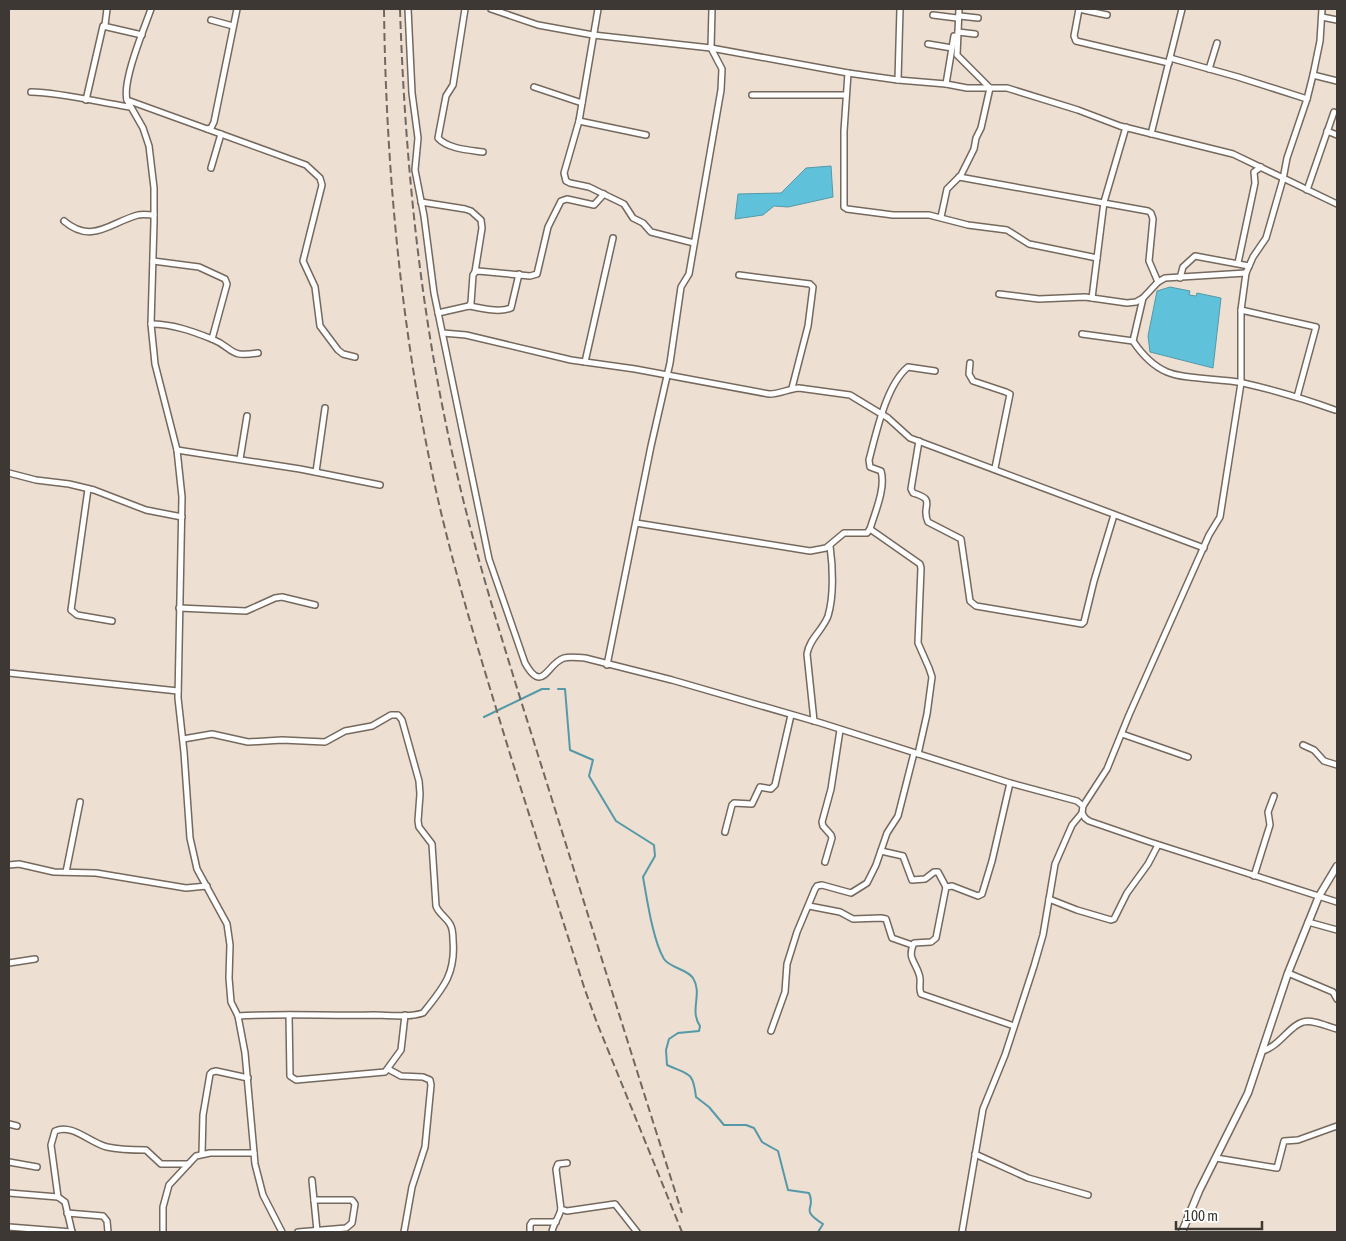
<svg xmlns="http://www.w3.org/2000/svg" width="1346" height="1241" viewBox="0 0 1346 1241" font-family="'Asap Condensed',sans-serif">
<rect width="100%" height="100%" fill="#eddfd2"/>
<!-- water -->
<g fill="#5fc2da" stroke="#5599a8">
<path d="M831,166L833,197L788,207L774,206L763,215L735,219L738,194L781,193L806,168Z"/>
<path d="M1170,287L1190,291L1189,295L1196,296L1197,293L1221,298L1213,368L1150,352L1148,336L1157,291Z"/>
</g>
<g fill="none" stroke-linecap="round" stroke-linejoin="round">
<!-- stream -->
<g stroke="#5599a8" stroke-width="2">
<path d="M558,689H565L570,750L593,760L589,776L616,821L654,845L655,856L643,877C647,899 653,941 664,959C670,968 687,969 693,978C703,994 689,1010 700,1026L699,1031L678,1033L669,1039L666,1050L667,1065C689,1075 693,1071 696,1097L709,1107L724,1125H746L754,1128L762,1142L778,1151L788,1190L809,1193C817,1210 798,1208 823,1224L818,1232"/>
<path d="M484,717L542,689H549"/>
</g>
<!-- minor casing -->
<g stroke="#75695e" stroke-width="8">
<g id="minor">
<path d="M151,9C144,29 122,81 127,100L207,129L211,128L214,122L237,9"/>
<path d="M408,9L412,93L418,138L415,170L424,216L434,293L489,559L525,663C543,695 547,663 564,658C571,656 578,658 585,658L672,680L821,723L1010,783L1077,801L1083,806L1082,813L1085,818L1089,821L1150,842L1337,902"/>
<path d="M465,9L453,85L446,96L438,138C448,149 469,150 483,152"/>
<path d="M491,9L538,25L593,35L711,48L848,73L898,80L946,84L967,88H1007L1078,110L1120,126L1233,154L1337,204"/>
<path d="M598,9L579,121L564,173L566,181L570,183L589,187L624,204L633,218L643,223L651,232L694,243"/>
<path d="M1079,9L1074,36L1076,41L1169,63"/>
<path d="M1079,9L1107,15"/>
<path d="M933,15L957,18"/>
<path d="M960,16L978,18"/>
<path d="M1322,17L1337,20"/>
<path d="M211,20L233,26"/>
<path d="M105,25L107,9"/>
<path d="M958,32L975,34"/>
<path d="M928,44L952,48"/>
<path d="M1170,58L1238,77L1307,99"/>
<path d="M1209,69L1217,43"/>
<path d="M848,73L844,131V207L847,209L893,215H929L968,225L1007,230L1029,244L1097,258"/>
<path d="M1313,75L1337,81"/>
<path d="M898,80L900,9"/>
<path d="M946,84L954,36"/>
<path d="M534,87L582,103"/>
<path d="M31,92C64,93 97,102 130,107"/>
<path d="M752,95H846"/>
<path d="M86,100L103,26L142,35"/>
<path d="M127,100L143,128L149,146L154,188V222L151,324L155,364L177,450L182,497L178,698L184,752L190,838L197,869L227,924L230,945L229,978L231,1002L238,1016L245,1053L255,1164L263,1195L282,1232"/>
<path d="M579,121L646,135"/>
<path d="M207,129L306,165L320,178L322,185L303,261L315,287L320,326L338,350L343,354L355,357"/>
<path d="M1327,131L1337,135"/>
<path d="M1151,134L1182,9"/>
<path d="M211,168L221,134"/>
<path d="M959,177L1148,211L1151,213L1153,219L1149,261L1158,282"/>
<path d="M1307,190L1334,112"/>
<path d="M421,202L465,209L471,211L481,220L482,228L475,272"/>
<path d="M941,217L947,189L961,175L974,149L976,138L981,128L990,88L957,55L959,9"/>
<path d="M64,221C92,245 111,222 138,215C143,214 149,215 154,215"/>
<path d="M153,261L199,267L225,279L227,284L212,339"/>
<path d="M1238,263L1255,183L1254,172L1261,167"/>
<path d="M739,275L810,284L813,287L808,326L792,388"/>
<path d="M1180,278L1183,267L1195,256L1249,266"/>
<path d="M999,294L1039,299L1085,297L1127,303L1136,302L1143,298L1158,282L1165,278L1246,273"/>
<path d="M1092,298L1104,202L1126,127"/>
<path d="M1143,298L1133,341C1141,353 1153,366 1167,372C1186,380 1221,378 1243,383C1274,390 1305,399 1335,410"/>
<path d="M469,306C482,308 498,313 511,308L519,274"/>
<path d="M1241,310L1316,327L1297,397"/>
<path d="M438,313L469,306L471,303L473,275L475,272L478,271L530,276L537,274L548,227L561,201L567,199L594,205L604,194"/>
<path d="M151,324C172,324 192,331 212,339C235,348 227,358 258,353"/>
<path d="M443,333L466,335L571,360L635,369L769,394C780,394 788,389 799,388L850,395L888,418L910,438L1204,548"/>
<path d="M1082,334L1133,341"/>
<path d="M585,362L613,238"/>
<path d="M970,363L969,374L973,381L1006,392L1010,394L995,468"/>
<path d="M919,441L911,489L913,493C938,500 920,506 928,522L961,539L970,601L976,606L1082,624L1084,622L1094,581L1114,515"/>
<path d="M177,450L300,469L380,485"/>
<path d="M240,459L247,416"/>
<path d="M316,472L325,408"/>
<path d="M9,473L36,480L69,484L94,490L146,510L182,517"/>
<path d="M88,489L71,610L77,615L112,621"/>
<path d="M636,523L810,551L826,548L844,533H867L870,529C875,512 886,488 881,471L870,467L869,460C876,434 886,385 908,367L935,371"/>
<path d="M870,529L920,564L921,568L918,643L929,668L932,677L927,714L918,754"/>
<path d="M179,608L246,611L275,598L282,597L315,605"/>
<path d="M607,665L651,446L670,363L681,287L689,274L721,90L722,69L711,48L712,9"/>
<path d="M9,673L178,691"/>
<path d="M814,721L807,654C809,639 823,630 828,616C834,596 833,567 830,546"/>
<path d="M1122,734L1188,757"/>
<path d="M183,739L212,734L248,742L282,740L325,742L345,731L372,726L391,715H398L402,720L419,781L420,794L418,821L419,827L432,844L436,906C439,914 446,917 450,924C453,929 453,935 453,940C456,974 443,988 423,1013C408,1018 389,1015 373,1015C328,1016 283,1013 238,1016"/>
<path d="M1303,745L1314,750L1324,761L1337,765"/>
<path d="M1010,783L992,861L982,894L978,896L952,886L946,887L936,938L931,942L914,943C907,958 915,961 919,974C922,981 918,987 921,994L1014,1026"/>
<path d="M1083,806L1107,769L1129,715L1209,535L1220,517L1241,383V310L1246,273L1253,257L1266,238L1283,179L1287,158L1307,99L1313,75L1320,41L1322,9"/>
<path d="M725,832L732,805L734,803L752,804L760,787L771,789L775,785L791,715"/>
<path d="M881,851L903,856L912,880L925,879L934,872H938L946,887"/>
<path d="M825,862L832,838L831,835L823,826L822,822L831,789L840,730"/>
<path d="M9,865L19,864L54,872L96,873L186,888L207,886"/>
<path d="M66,872L80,802"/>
<path d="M1254,876L1270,825L1268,812L1274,796"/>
<path d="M1049,899L1077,910L1111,920L1114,919L1127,893L1148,864L1158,845"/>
<path d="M809,906L840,912L853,919L881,918L886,919L892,938L912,945"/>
<path d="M1308,922L1337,930"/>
<path d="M9,963L35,959"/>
<path d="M1288,973L1333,992L1337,999"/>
<path d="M289,1015L290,1076L296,1080L385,1072L401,1050L405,1015"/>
<path d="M771,1031L785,992L787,964L797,932L815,889L817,886L822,885L851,893L867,883L876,865L887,833L898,816L914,753"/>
<path d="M1262,1051C1279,1047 1290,1025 1303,1022C1313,1019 1328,1027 1337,1029"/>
<path d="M388,1069L401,1076L423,1077L430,1080L431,1085L425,1147L412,1187L404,1232"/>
<path d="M9,1124L17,1126"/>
<path d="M202,1154L203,1115L210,1074L212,1072L216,1071L248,1078"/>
<path d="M975,1154L1028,1178L1088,1195"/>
<path d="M1216,1158L1277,1168L1284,1141L1298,1140L1337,1126"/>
<path d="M9,1162L37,1167"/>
<path d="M567,1163L558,1164L556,1169L561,1209L567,1211L615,1204L637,1232"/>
<path d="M312,1180L317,1231"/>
<path d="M9,1193L58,1197L65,1202L72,1232"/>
<path d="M58,1197L51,1145L55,1131C72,1123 90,1143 107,1147C120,1150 133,1150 146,1150L161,1164H188"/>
<path d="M67,1213L103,1216L107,1221L108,1232"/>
<path d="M9,1227L72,1232"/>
<path d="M163,1232V1207L169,1185L196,1156L210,1153H254"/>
<path d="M298,1232L346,1228L352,1223L355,1204L352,1200H314"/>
<path d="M530,1232V1225L532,1222H556"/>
<path d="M552,1232C553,1224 559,1218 561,1209"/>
<path d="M962,1232L983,1109L1005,1055L1034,966L1043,935L1055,864L1072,825L1082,813"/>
</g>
</g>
<!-- tertiary casing -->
<g stroke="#75695e" stroke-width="9">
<path id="tertiary" d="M1182,1232L1199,1191L1248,1093L1288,973L1319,896L1337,866"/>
</g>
<!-- minor -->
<use href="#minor" stroke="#fff" stroke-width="5"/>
<!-- tertiary -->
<use href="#tertiary" stroke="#fff" stroke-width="6"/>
<!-- rail -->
<g stroke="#706861" stroke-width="2" stroke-dasharray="8 4" stroke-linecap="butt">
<path d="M384,9C386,169 401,330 435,486C455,577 483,665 510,754C535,833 560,912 585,990L597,1023L682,1232"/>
<path d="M400,9C405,161 420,312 454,461C479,572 515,681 549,790C593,931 637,1072 682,1213"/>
</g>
</g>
<!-- border -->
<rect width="1346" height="1241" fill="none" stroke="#3d3833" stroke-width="20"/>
<!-- scale -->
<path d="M1176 1221v8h86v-8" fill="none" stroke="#3d3833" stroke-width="2.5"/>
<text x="1184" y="1221" font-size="15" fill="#3d3833" stroke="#ffffff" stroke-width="4" paint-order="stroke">100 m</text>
</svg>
